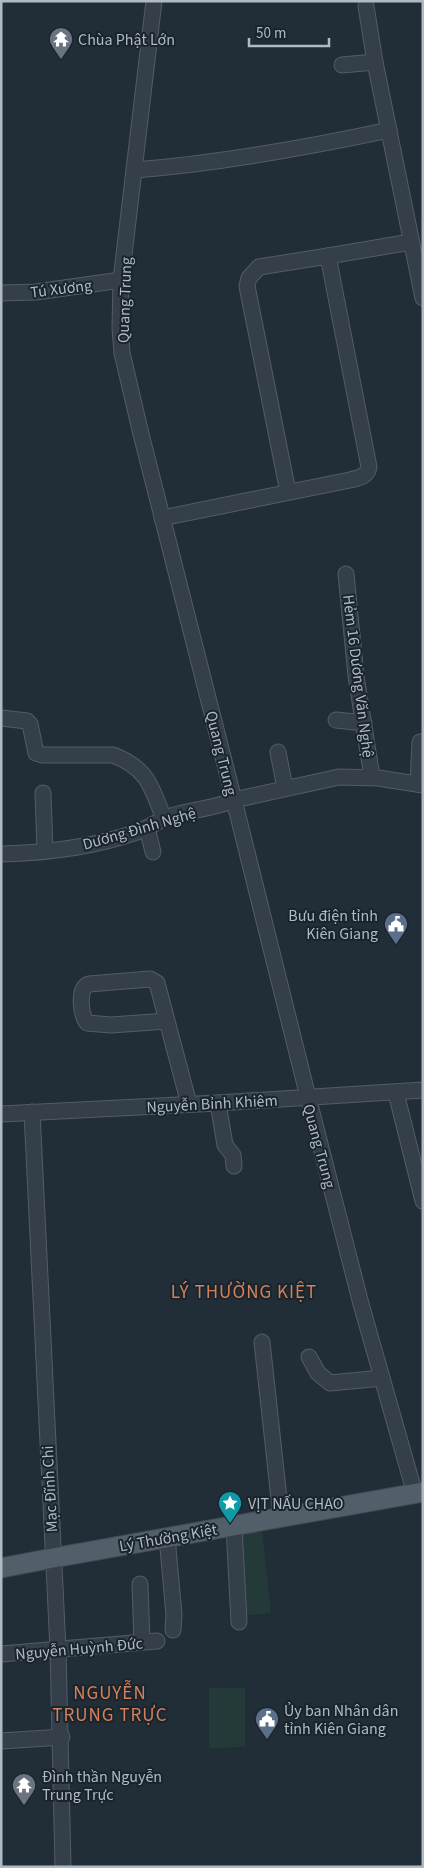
<svg xmlns="http://www.w3.org/2000/svg" width="424" height="1868" viewBox="0 0 424 1868" font-family="'Source Sans 3',sans-serif">
<rect width="100%" height="100%" fill="#212e38"/>
<!-- green -->
<g fill="#233a39">
<path d="M262,1530L271,1613L243,1616L238,1535Z"/>
<path d="M209,1688H245V1747L209,1748Z"/>
</g>
<g fill="none" stroke-linecap="round" stroke-linejoin="round">
<!-- minor casing -->
<g stroke="#525d66" stroke-width="17">
<g id="minor">
<path d="M154,1L121,280L120,328L122,353L141,434L234,800L308,1097L361,1304L415,1494"/>
<path d="M366,6L375,62L423,298"/>
<path d="M342,65L375,62"/>
<path d="M135,170C220,163 305,148 389,130"/>
<path d="M328,256L411,242"/>
<path d="M1,293L36,292L121,280"/>
<path d="M162,518L350,480C358,478 367,477 369,467L328,256L259,267L249,278L247,286L288,492"/>
<path d="M346,574L356,676L372,777"/>
<path d="M1,718L27,721L30,724L36,753L42,755H113C148,768 152,788 164,819"/>
<path d="M336,720L364,723"/>
<path d="M278,752L285,788"/>
<path d="M418,784L420,742"/>
<path d="M43,793L45,851"/>
<path d="M147,828L153,852"/>
<path d="M1,854C46,853 94,847 137,832C149,828 159,820 171,816C192,809 214,809 234,800L339,777L378,778L423,785"/>
<path d="M167,1021L111,1025L87,1023C81,1015 77,988 89,984L150,979L157,983L189,1104"/>
<path d="M396,1093L423,1201"/>
<path d="M218,1103L225,1145L233,1155L234,1166"/>
<path d="M32,1112L58,1649L63,1867"/>
<path d="M1,1114L218,1103L423,1090"/>
<path d="M262,1342L281,1517"/>
<path d="M309,1357L318,1373L330,1383L382,1378"/>
<path d="M234,1526L239,1622"/>
<path d="M167,1537L174,1615L173,1630"/>
<path d="M140,1584L142,1642"/>
<path d="M1,1654L157,1641"/>
<path d="M1,1741L62,1737"/>
</g>
</g>
<!-- major casing -->
<g stroke="#414b55" stroke-width="21">
<path id="major" d="M1,1568L53,1558L423,1492"/>
</g>
<!-- minor -->
<use href="#minor" stroke="#343f49" stroke-width="15"/>
<!-- major -->
<use href="#major" stroke="#525e69" stroke-width="19"/>
</g>
<!-- icons -->
<defs>
<g id="temple-pin" transform="scale(1.25)"><path d="M0 17L-7.5 6A9.5 9.5 0 1 1 7.5 6Z" fill="#6b7280" stroke="#1a242d"/><path d="M0-6L5-2H3V0L6.5 2.5H4V6H1.5V3h-3V6H-4V2.5H-6.5L-3 0V-2H-5Z" fill="#fff"/></g>
<g id="civic-pin" transform="scale(1.25)"><path d="M0 17L-7.5 6A9.5 9.5 0 1 1 7.5 6Z" fill="#5c6f8a" stroke="#1a242d"/><path d="M-.6-6.5H3V-4.5H.6V-3L4-1V1h2V6H-6V1h2V-1L-.6-3ZM-1.2 2.5V6h2.4V2.5Z" fill="#fff"/></g>
<g id="sight-pin" transform="scale(1.25)"><path d="M0 17L-7.5 6A9.5 9.5 0 1 1 7.5 6Z" fill="#0f9aa8" stroke="#1a242d"/><path d="M0-6L1.8-2.2L6-1.7L2.9 1.2L3.7 5.4L0 3.3L-3.7 5.4L-2.9 1.2L-6-1.7L-1.8-2.2Z" fill="#fff"/></g>
</defs>
<g fill-rule="evenodd">
<use href="#temple-pin" x="61" y="39"/>
<use href="#civic-pin" x="396" y="924"/>
<use href="#sight-pin" x="230" y="1503"/>
<use href="#civic-pin" x="267" y="1719"/>
<use href="#temple-pin" x="24" y="1785"/>
</g>
<g text-anchor="middle" stroke-width="4" stroke-linejoin="round" paint-order="stroke">
<!-- poi labels -->
<g font-size="16" fill="#afbac5" stroke="#1a242d" text-anchor="start">
<text x="78" y="45">Chùa Phật Lớn</text>
<text x="378" y="921" text-anchor="end">Bưu điện tỉnh<tspan x="378" dy="18">Kiên Giang</tspan></text>
<text x="248" y="1509">VỊT NẤU CHAO</text>
<text x="284" y="1716">Ủy ban Nhân dân<tspan x="284" dy="18">tỉnh Kiên Giang</tspan></text>
<text x="42" y="1782">Đình thần Nguyễn<tspan x="42" dy="18">Trung Trực</tspan></text>
</g>
<!-- street labels -->
<g font-size="16" fill="#afbac5" stroke="#1a242d">
<text transform="translate(61 288) rotate(-7)" y="6">Tú Xương</text>
<text transform="translate(124 300) rotate(-88)" y="6">Quang Trung</text>
<text transform="translate(359 676) rotate(83)" y="6">Hẻm 16 Dương Văn Nghệ</text>
<text transform="translate(222 753) rotate(76)" y="6">Quang Trung</text>
<text transform="translate(139 828) rotate(-16)" y="6">Dương Đình Nghệ</text>
<text transform="translate(212 1103) rotate(-3)" y="6">Nguyễn Bỉnh Khiêm</text>
<text transform="translate(320 1146) rotate(75)" y="6">Quang Trung</text>
<text transform="translate(49 1489) rotate(-93)" y="6">Mạc Đĩnh Chi</text>
<text transform="translate(168 1537) rotate(-10)" y="6">Lý Thường Kiệt</text>
<text transform="translate(79 1648) rotate(-5)" y="6">Nguyễn Huỳnh Đức</text>
</g>
<!-- quarter labels -->
<g font-size="19" letter-spacing="1" fill="#d4815b" stroke="#1a242d">
<text x="244" y="1298">LÝ THƯỜNG KIỆT</text>
<text x="110" y="1699">NGUYỄN<tspan x="110" dy="22">TRUNG TRỰC</tspan></text>
</g>
</g>
<!-- border -->
<rect width="424" height="1868" fill="none" stroke="#afbac5" stroke-width="5"/>
<!-- scale -->
<path d="M249 38v8h80v-8" fill="none" stroke="#afbac5" stroke-width="2.5"/>
<text x="256" y="38" font-size="15" fill="#afbac5" stroke="#1a242d" stroke-width="4" paint-order="stroke">50 m</text>
</svg>
